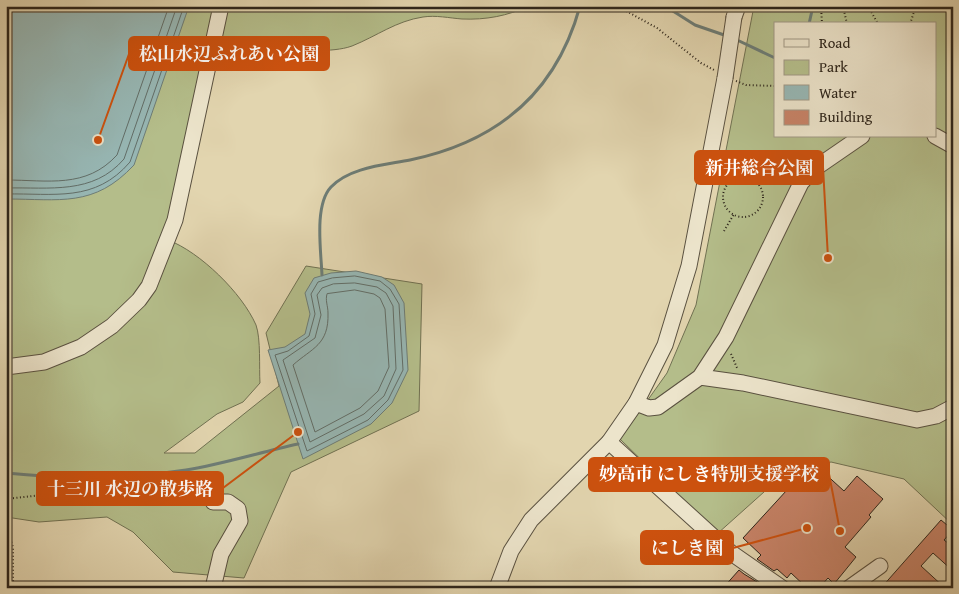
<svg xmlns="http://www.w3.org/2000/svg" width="959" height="594" viewBox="0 0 959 594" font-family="'Gentium Book Plus','Noto Serif JP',serif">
<rect width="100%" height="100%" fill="#e2d5af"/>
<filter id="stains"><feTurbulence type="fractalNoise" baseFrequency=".004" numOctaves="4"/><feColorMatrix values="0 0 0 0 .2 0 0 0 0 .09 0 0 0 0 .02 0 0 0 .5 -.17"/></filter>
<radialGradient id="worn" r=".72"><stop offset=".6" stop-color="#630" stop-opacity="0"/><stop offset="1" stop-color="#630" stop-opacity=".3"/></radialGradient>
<!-- green -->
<g fill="#b4bd8a" stroke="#707152" fill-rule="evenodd">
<path d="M6,6H529C507,16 486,20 462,19C449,18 436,15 423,17C396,21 377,36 352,46C341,50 329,50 318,51L214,42L168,240C200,252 242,293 256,325C261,339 259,368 260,383L243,402L217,414L164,453H195L279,386L266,333L306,266L422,284L419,411L291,472L244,578L173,572L133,532L107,517L39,522L6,517Z"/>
<path d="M754,6H953V525L904,479L831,462L783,475L717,534L620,439L667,373L696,305ZM775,24H935V136H775Z"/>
</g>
<!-- water -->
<g fill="#97b7b4" stroke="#6d7d77">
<path d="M6,6H189L134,165C94,208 60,199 6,199Z"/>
<path d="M356,271L382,277L394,285L404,303L408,370L392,403L371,424L303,459L268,350L285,347L305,334L310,314L305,293L314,278L331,273Z"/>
</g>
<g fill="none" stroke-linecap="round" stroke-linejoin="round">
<!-- shore -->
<g stroke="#626e68" stroke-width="1">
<path d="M6,180C48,180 86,189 117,155L169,6"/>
<path d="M6,188C50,187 93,195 124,159L177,6"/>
<path d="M6,194C54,193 95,203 130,162L184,6"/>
<path d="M355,276L380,281L390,289L399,304L403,370L388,400L368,420L307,451L275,355L288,351L309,336L315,314L311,294L318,282L332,278Z"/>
<path d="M355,283L377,287L386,293L393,306L396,369L384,396L364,414L310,442L283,360L315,338L321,315L317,295L322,288L333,284Z"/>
<path d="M355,290L374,294L380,298L385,309L389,367L378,391L360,408L315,432L293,365C312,348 329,345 328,313C328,306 325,300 327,294Z"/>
</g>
<!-- stream -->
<g stroke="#6d7d77" stroke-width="3">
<path d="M665,6L695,25L727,36"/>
<path d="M809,24L813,6"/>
<path d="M735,39L775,58"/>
<path d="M322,275C321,251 314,205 331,187C350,167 385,165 410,160C497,142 556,94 580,6"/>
<path d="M6,473C65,479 127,479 186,470C223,464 261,452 298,444"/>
</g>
</g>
<!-- building -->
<g fill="#c88368" stroke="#2d251b">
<path d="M821,470L844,491L857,476L883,499L869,515L871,517L845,547L856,557L843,573L834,584L828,578L820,587L815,582L807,588L791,573L787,578L777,569L774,571L757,559L761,555L743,538L787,490L789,492L807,474L813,479Z"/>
<path d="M941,520L953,530L944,540L953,547V571L933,553L921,566L945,588H910L906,584L902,588H881Z"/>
<path d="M739,570L744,574L762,585L760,588H723Z"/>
</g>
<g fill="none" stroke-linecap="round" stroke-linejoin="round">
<!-- minor casing -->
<g stroke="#5a5140" stroke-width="17">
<g id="minor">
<path d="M734,17L738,6"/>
<path d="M935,136L953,146"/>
<path d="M6,367L44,362L81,347L112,326L139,300L149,286L175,220L221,6"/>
<path d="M700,377L743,383L917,420L936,416L953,407"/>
<path d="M636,403L649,408L658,407L700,377L726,337L801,183L814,169L862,136"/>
<path d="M609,442L730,552L782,588"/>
<path d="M213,588L221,554L240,521L238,509L228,502H213"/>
<path d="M497,588L511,551L531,520L609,442L636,403L665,345L689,266L725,78"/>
<path d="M849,588L880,566"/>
</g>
</g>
<!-- path -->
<g stroke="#2d251b" stroke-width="2" stroke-dasharray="1 2.5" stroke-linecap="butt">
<path d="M617,6L657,28L701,63L714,70"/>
<path d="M821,6L822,24"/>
<path d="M843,6L847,24"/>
<path d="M868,6L878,24"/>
<path d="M910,24L916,6"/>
<path d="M736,81L746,85L775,86"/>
<circle cx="743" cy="197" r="20"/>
<path d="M724,231L734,214"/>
<path d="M731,354L738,370"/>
<path d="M6,499L51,494L148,495L207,490"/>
<path d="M6,518L13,548V583L10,588"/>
</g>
<!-- minor -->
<use href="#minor" stroke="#ece4cb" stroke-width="15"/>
<!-- minor-bridge casing -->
<g stroke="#5a5140" stroke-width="17" stroke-linecap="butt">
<path id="minor-bridge" d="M725,78L734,17"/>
</g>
<!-- minor-bridge -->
<use href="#minor-bridge" stroke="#ece4cb" stroke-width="15"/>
</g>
<!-- callouts -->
<path fill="none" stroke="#cc510e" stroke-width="2" d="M98 140L129 54M828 258L823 167M840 531L829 474M298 432L223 488M807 528L733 548"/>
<g fill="#cc510e" stroke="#ece4cb" stroke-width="2">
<circle cx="98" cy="140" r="5"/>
<circle cx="828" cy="258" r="5"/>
<circle cx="840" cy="531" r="5"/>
<circle cx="298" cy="432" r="5"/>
<circle cx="807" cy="528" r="5"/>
</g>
<g fill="#cc510e" stroke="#cc510e" stroke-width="2">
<rect x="129" y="37" width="200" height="33" rx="5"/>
<rect x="695" y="151" width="128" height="33" rx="5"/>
<rect x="589" y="458" width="240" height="33" rx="5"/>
<rect x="37" y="472" width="186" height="33" rx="5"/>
<rect x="641" y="531" width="92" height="33" rx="5"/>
</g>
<g font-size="18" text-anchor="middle" font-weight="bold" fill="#fff">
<text x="229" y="60">松山水辺ふれあい公園</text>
<text x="759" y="174">新井総合公園</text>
<text x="709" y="480">妙高市 にしき特別支援学校</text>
<text x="130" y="495">十三川 水辺の散歩路</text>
<text x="687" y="554">にしき園</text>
</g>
<!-- margin -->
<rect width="959" height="594" fill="none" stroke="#e2d5af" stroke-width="25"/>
<rect x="8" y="8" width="944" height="579" fill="none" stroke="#2d251b" stroke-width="2.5"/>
<rect x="12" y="12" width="934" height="569" fill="none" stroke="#2d251b"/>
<!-- legend -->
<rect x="774" y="22" width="162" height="115" fill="#ece4cb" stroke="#a09885"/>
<rect x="784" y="39" width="25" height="8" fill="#ece4cb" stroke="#a09885"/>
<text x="819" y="48" font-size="15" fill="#2d251b">Road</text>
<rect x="784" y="60" width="25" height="15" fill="#b4bd8a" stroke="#a09885"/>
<text x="819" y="72" font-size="15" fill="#2d251b">Park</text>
<rect x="784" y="85" width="25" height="15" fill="#97b7b4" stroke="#a09885"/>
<text x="819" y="98" font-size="15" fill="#2d251b">Water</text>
<rect x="784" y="110" width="25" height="15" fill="#c88368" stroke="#a09885"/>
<text x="819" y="122" font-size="15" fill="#2d251b">Building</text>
<rect width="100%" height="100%" filter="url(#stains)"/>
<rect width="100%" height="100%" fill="url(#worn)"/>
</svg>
